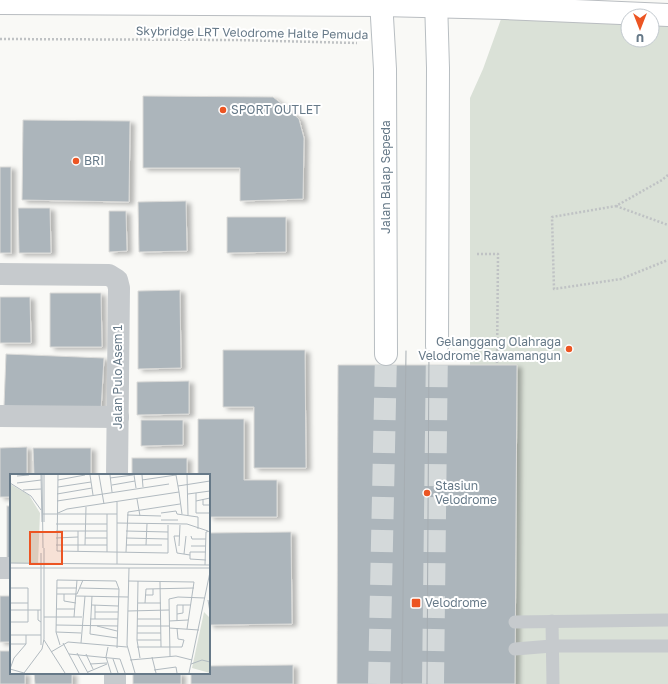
<svg xmlns="http://www.w3.org/2000/svg" width="668" height="684" viewBox="0 0 668 684" font-family="'Golos Text',sans-serif">
<defs>
<filter id="shadow"><feDropShadow dx="4.5" dy="2.5" stdDeviation="2" flood-color="#0004"/></filter>
</defs>
<rect width="100%" height="100%" fill="#f9f9f6"/>
<!-- green -->
<path fill="#dae1d7" fill-rule="evenodd" d="M505,8L668,15V684H470V98L483,69ZM628,16H652V40H628Z"/>
<!-- building -->
<g fill="#acb5bb" stroke="#dadad8" filter="url(#shadow)">
<path d="M143,96L273,97L286,107L299,119L304,138L303,199L240,201V168H143Z"/>
<path d="M23,120L130,121L129,202L22,200Z"/>
<rect x="0" y="167" width="11" height="86"/>
<path d="M186,201L187,251L139,252L138,202Z"/>
<path d="M18,208H50L51,253H19Z"/>
<path d="M109,211H126L127,251L109,252Z"/>
<path d="M227,217H286V252L227,253Z"/>
<path d="M180,290L181,368L138,369V291Z"/>
<path d="M50,293H101L102,347H50Z"/>
<path d="M0,297H30L31,343H0Z"/>
<path d="M223,350H305L306,468H254V407H223Z"/>
<path d="M6,354L104,358L101,410L4,406Z"/>
<path d="M338,365H517L515,684H337Z"/>
<path d="M189,381V414L137,415V382Z"/>
<path d="M198,419H244V480H277V517H209V475H198Z"/>
<path d="M141,420H183V445L141,446Z"/>
<path d="M27,447V475H11V497H0V448Z"/>
<path d="M33,448H91V475H34Z"/>
<rect x="132" y="458" width="55" height="17"/>
<rect x="7" y="506" width="4" height="60"/>
<path d="M291,532L292,624L209,625V533Z"/>
<rect x="0" y="596" width="11" height="46"/>
<path d="M0,651H11V673H25V684H0Z"/>
<path d="M293,665V684H191V673H209V666Z"/>
<path d="M34,673H72V684H35Z"/>
<rect x="133" y="673" width="48" height="11"/>
</g>
<g fill="none" stroke-linecap="round" stroke-linejoin="round">
<!-- secondary-tunnel -->
<g stroke="#d4d9da" stroke-width="22" stroke-dasharray="22 11" stroke-linecap="butt">
<path d="M379,684L386,354"/>
<path d="M433,684L437,346"/>
</g>
<!-- secondary casing -->
<g stroke="#b8bec2" stroke-width="24">
<g id="secondary">
<path d="M381,0L385,69L386,354"/>
<path d="M436,0L438,68L437,346"/>
</g>
</g>
<!-- primary casing -->
<g stroke="#b9bdc1" stroke-width="24">
<path id="primary" d="M0,3L381,5L505,8L668,15"/>
</g>
<!-- path -->
<g stroke="#bfc2c4" stroke-width="2.5" stroke-dasharray="2 2" stroke-linecap="butt">
<path d="M0,39L236,40L357,43"/>
<path d="M668,175L662,180L616,206L552,217L554,289L621,279L668,260"/>
<path d="M616,206L668,225"/>
<path d="M477,254H498L497,365"/>
</g>
<!-- lane -->
<g stroke="#c6cacd" stroke-width="13">
<path d="M552,621L553,684"/>
<path d="M515,622L668,620"/>
<path d="M515,649L552,646H668"/>
</g>
<!-- street -->
<g stroke="#c6cacd" stroke-width="22">
<path d="M0,274L109,275L117,280L119,288L117,475"/>
<path d="M0,416L118,417"/>
<path d="M0,568H11"/>
<path d="M115,673V684"/>
</g>
<!-- secondary -->
<use href="#secondary" stroke="#fff" stroke-width="22"/>
<!-- primary -->
<use href="#primary" stroke="#fff" stroke-width="22"/>
<!-- tram -->
<g stroke="#a6adb2" stroke-width="1">
<path d="M402,684L406,351"/>
<path d="M427,684L429,351"/>
</g>
</g>
<!-- markers -->
<g fill="#ec5523" stroke="#fff" stroke-width="1.5">
<circle cx="223" cy="110" r="4"/>
<circle cx="76" cy="161" r="4"/>
<circle cx="569" cy="349" r="4"/>
<circle cx="427" cy="493" r="4"/>
<rect x="411" y="598" width="10" height="10" rx="2"/>
</g>
<g text-anchor="middle" stroke-width="4" stroke-linejoin="round" paint-order="stroke">
<!-- street labels -->
<g font-size="12" fill="#667988" stroke="#fff">
<text transform="translate(252 33) rotate(1)" y="4">Skybridge LRT Velodrome Halte Pemuda</text>
<text transform="translate(386 177) rotate(-90)" y="4">Jalan Balap Sepeda</text>
<text transform="translate(118 377) rotate(-90)" y="4">Jalan Pulo Asem 1</text>
</g>
<!-- poi labels -->
<g font-size="12" fill="#667988" stroke="#fff" text-anchor="start">
<text x="231" y="114">SPORT OUTLET</text>
<text x="84" y="165">BRI</text>
<text x="561" y="346" text-anchor="end">Gelanggang Olahraga<tspan x="561" dy="14">Velodrome Rawamangun</tspan></text>
<text x="435" y="490">Stasiun<tspan x="435" dy="14">Velodrome</tspan></text>
<text x="425" y="607">Velodrome</text>
</g>
</g>
<!-- overview -->
<g transform="translate(10 474)">
<rect width="200" height="200" fill="#f9f9f6"/>
<path d="M0,10L19,21L30,39L28,90L0,89ZM194,138L200,144V199L182,194Z" fill="#dae1d7"/>
<path fill="none" stroke="#b1bac0" stroke-width="1" d="M31,1L32,48M32,1L33,74M34,1V48M48,1L47,77L158,79V51M80,1L83,21M89,1L94,30M100,1L102,18M124,1L126,14M132,1L133,13M177,1L178,41M7,2L19,1M100,4L123,1M48,6L75,1M0,9L21,22L31,36M7,9L31,6M102,11L125,7M168,12L200,7M48,13L81,8M13,16L31,15M169,18L172,40M186,19V39H200M47,20L82,14M178,20L200,17M127,25L130,42M193,25V31H200M47,27L159,10M186,27L200,24M48,39L57,35L169,18L166,1L132,6M151,39L166,37L167,40L188,43V55M33,40H107M117,41L151,42M151,46H168M107,49L177,50L198,57M46,50H97M46,57H97M116,57L158,58M169,62H164L167,79L180,81M181,62L182,65H196M46,64L68,63M75,64H97M116,64L158,65M46,71H97M75,71L76,33M116,71H152M136,71L137,50M169,72L170,51M181,72H196M68,77V57M97,78V40M116,78L118,38L170,30M174,80L176,62M180,81V85L196,86M180,81V78H196M0,89L200,91M107,90V28M195,91L196,58L200,57M0,94H200M119,94L117,171L125,199M118,107L184,108L177,155M128,107L127,166L130,184M150,108L151,173M0,114H18V148H0M47,114H67M70,114L109,115M47,120H67L73,106M54,120V127L66,129M135,121H143V115M66,122L118,123M82,122L80,160L107,164M198,126L200,138M0,129H18M128,129H151M135,129L136,115L184,114M82,131L108,132M47,135H65M0,136H31M28,136V146L31,148M118,137L159,136M85,138H108M167,140L173,139V131M34,143H72M64,143L67,106M80,145H108M85,145V131M127,145H151M159,147L178,146M167,147V131H181M46,151L108,152M87,152L107,157M127,152H159M159,154L189,156M46,158L71,159M127,159H151M0,161H31M34,166L55,199M127,166H151M53,169L69,199M71,169L75,122M0,170H16M31,171V79M50,171L46,158L47,106L106,107L109,115L107,174M98,173L96,183L101,199M127,173H172L174,166L168,165L167,154M41,178L58,168L117,173M67,179L78,199M59,180L110,185L115,199M76,180L83,195M160,182L159,125L168,123L195,124M142,183L146,199M103,185L108,199M120,186L166,182L182,186M80,190L97,189M181,190L192,186L200,188M0,195L4,184L16,170V161M0,195L14,199M144,196L166,193L167,199M78,198L97,190M14,199L32,175L34,165V74M179,199L200,98"/>
<path fill="#ec5523" fill-opacity="0.15" stroke="#ec5523" stroke-width="2" d="M20,58H52V90H20Z"/>
<rect width="200" height="200" fill="none" stroke="#667988" stroke-width="2"/>
</g>
<!-- north arrow -->
<g transform="translate(640 28) rotate(180)"><circle r="19" fill="#ffffff" stroke="#c2c9cf"/>
<path d="M0-3L7 15L0 10L-7 15Z" fill="#ec5523"/>
<text y="-6" font-size="11" font-weight="bold" text-anchor="middle" fill="#667988">U</text>
</g>
</svg>
